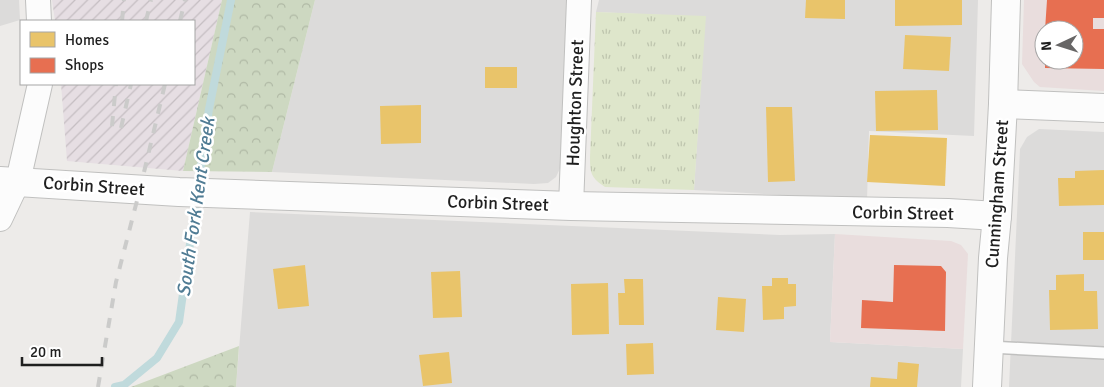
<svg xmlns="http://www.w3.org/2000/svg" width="1104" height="387" viewBox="0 0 1104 387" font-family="Signika,sans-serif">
<defs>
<pattern id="industrial-furrows" width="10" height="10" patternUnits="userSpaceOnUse" patternTransform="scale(1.25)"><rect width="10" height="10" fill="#e6dee3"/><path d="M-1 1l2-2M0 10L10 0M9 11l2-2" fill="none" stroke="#c5bec2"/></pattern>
<pattern id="grass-tufts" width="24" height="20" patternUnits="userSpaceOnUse" patternTransform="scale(1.25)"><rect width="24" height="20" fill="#dee6cb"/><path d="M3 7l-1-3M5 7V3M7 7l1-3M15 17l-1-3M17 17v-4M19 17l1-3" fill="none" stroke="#bec5ae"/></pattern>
<pattern id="forest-crowns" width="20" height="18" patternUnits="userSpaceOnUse" patternTransform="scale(1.25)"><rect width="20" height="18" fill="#cdd8c1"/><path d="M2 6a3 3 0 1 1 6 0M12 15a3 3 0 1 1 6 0" fill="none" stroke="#b0b9a5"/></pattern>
</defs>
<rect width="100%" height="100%" fill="#edebe9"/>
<!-- residential -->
<g fill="#dcdbda">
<path d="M0,0H19L20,20L0,26Z"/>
<path d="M315,0H574L561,166L556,177L548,183L534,184L272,172Z"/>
<path d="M599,0H978L974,136L869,131L867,200L694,190L705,17L596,12Z"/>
<path d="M1039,129L1104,132V387H1009L1020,149L1027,137Z"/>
<path d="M250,212L780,235L835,234L830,342L963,349L961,387H236Z"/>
</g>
<!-- commercial -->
<g fill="#e9dddd" fill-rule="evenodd">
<path d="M1024,0H1104V91L1040,87L1034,82L1022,64ZM1044,30H1074V60H1044Z"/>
<path d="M835,234L951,241L961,245L968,254L963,349L830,342Z"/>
</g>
<!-- industrial -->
<path fill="url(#industrial-furrows)" d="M52,0H222L183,171L67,161L61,84H194V21H55Z"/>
<!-- grass -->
<path fill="url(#grass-tufts)" d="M596,12L706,16L694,190L605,187C591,178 590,173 590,157Z"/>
<!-- forest -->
<g fill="url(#forest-crowns)">
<path d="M222,0H315L272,172L183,171Z"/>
<path d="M239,346L236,387H131Z"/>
</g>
<!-- homes -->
<g fill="#e9c46a">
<path d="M806,0H845V19L805,18Z"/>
<path d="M895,0H962V25L895,26Z"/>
<path d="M905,35L951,37L949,71L903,69Z"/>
<rect x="485" y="67" width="32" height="21"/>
<path d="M937,90L938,130L876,131L875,91Z"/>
<path d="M421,105V143L381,144L380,106Z"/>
<path d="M766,107H792L795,181L768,182Z"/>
<path d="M870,135L947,138L945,186L867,182Z"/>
<path d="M1104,170V205L1059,206L1058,178H1075V171Z"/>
<rect x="1083" y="232" width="21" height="28"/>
<path d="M305,265L309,306L278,309L273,269Z"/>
<path d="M460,271L462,317L433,318L431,272Z"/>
<path d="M1084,274V291H1097L1098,329L1050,330L1049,290H1056V275Z"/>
<path d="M772,278H788V284H796V306L784,307V319L763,320L762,286H772Z"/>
<path d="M624,279H643L644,325H619L618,293H625Z"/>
<path d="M608,283L609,334L572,335L571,284Z"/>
<path d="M718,297L746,299L744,332L716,330Z"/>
<path d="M653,343L654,374L627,375L626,344Z"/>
<path d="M449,352L452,383L423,386L419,355Z"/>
<path d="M898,362L919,364L917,387H870L871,377L897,379Z"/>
</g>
<!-- shops -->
<g fill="#e76f51">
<path d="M1047,0H1104V18H1093V29H1104V69L1045,68V60H1074V30H1045Z"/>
<path d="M894,265L941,266L946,272L945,331L861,328L862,300L893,302Z"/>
</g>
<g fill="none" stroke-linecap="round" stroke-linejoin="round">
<!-- stream -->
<path stroke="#c0dadc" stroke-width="8" d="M115,387L124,385L157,358L179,322L209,109L231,0"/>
<!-- service casing -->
<g stroke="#c0c0bf" stroke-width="14">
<path id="service" d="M990,347L1104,353"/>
</g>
<!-- minor casing -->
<g stroke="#c0c0bf" stroke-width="26">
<g id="minor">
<path d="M38,0L39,21"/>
<path d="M571,206L579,0"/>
<path d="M0,219L18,181L40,84"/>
</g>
</g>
<!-- tertiary casing -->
<g stroke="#c0c0bf" stroke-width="30">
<g id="tertiary">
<path d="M1003,104L1104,108"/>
<path d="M0,181L179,192L571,206L948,213L997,216"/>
<path d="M987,387L993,258L997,216L1003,104L1006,0"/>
</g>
</g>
<!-- service -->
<use href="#service" stroke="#fcfcfc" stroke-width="11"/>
<!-- minor -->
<use href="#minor" stroke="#fcfcfc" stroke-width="24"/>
<!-- tertiary -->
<use href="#tertiary" stroke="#fcfcfc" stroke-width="28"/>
<!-- rail -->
<g stroke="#cbcbca" stroke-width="4" stroke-dasharray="10 10" stroke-linecap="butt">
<path d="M122,21L124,0"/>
<path d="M146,21L151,0"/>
<path d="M180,21L185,0"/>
<path d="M112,126L116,84"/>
<path d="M121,128L131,84"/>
<path d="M98,387L116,282L140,189L165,84"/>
</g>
</g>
<g text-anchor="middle" stroke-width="5" stroke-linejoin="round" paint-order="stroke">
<!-- street labels -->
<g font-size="18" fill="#1f1f1f" stroke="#fff">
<text transform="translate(575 103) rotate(-88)" y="6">Houghton Street</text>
<text transform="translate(94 186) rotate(4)" y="6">Corbin Street</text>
<text transform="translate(997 194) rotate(-86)" y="6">Cunningham Street</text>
<text transform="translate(498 203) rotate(2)" y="6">Corbin Street</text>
<text transform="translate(903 213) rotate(1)" y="6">Corbin Street</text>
</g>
<!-- water labels -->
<g font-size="19" font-style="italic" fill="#507c94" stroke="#fff">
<text transform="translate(195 207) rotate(-82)" y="7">South Fork Kent Creek</text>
</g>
</g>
<!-- legend -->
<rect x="20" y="20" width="175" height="65" fill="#ffffff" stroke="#a5a5a5"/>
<rect x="30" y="32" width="25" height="15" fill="#e9c46a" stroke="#a5a5a5"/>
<text x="65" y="45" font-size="15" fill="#1f1f1f">Homes</text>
<rect x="30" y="58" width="25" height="15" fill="#e76f51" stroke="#a5a5a5"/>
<text x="65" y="70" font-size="15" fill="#1f1f1f">Shops</text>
<!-- north arrow -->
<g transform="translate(1059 45) rotate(266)"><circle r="24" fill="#ffffff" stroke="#a5a5a5"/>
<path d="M0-4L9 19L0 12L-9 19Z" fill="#676666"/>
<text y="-8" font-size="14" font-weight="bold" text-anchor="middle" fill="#1f1f1f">N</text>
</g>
<!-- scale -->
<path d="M22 357v8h80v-8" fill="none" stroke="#1f1f1f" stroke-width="2.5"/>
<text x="30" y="357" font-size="15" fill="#1f1f1f" stroke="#ffffff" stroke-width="4" paint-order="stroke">20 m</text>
</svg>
